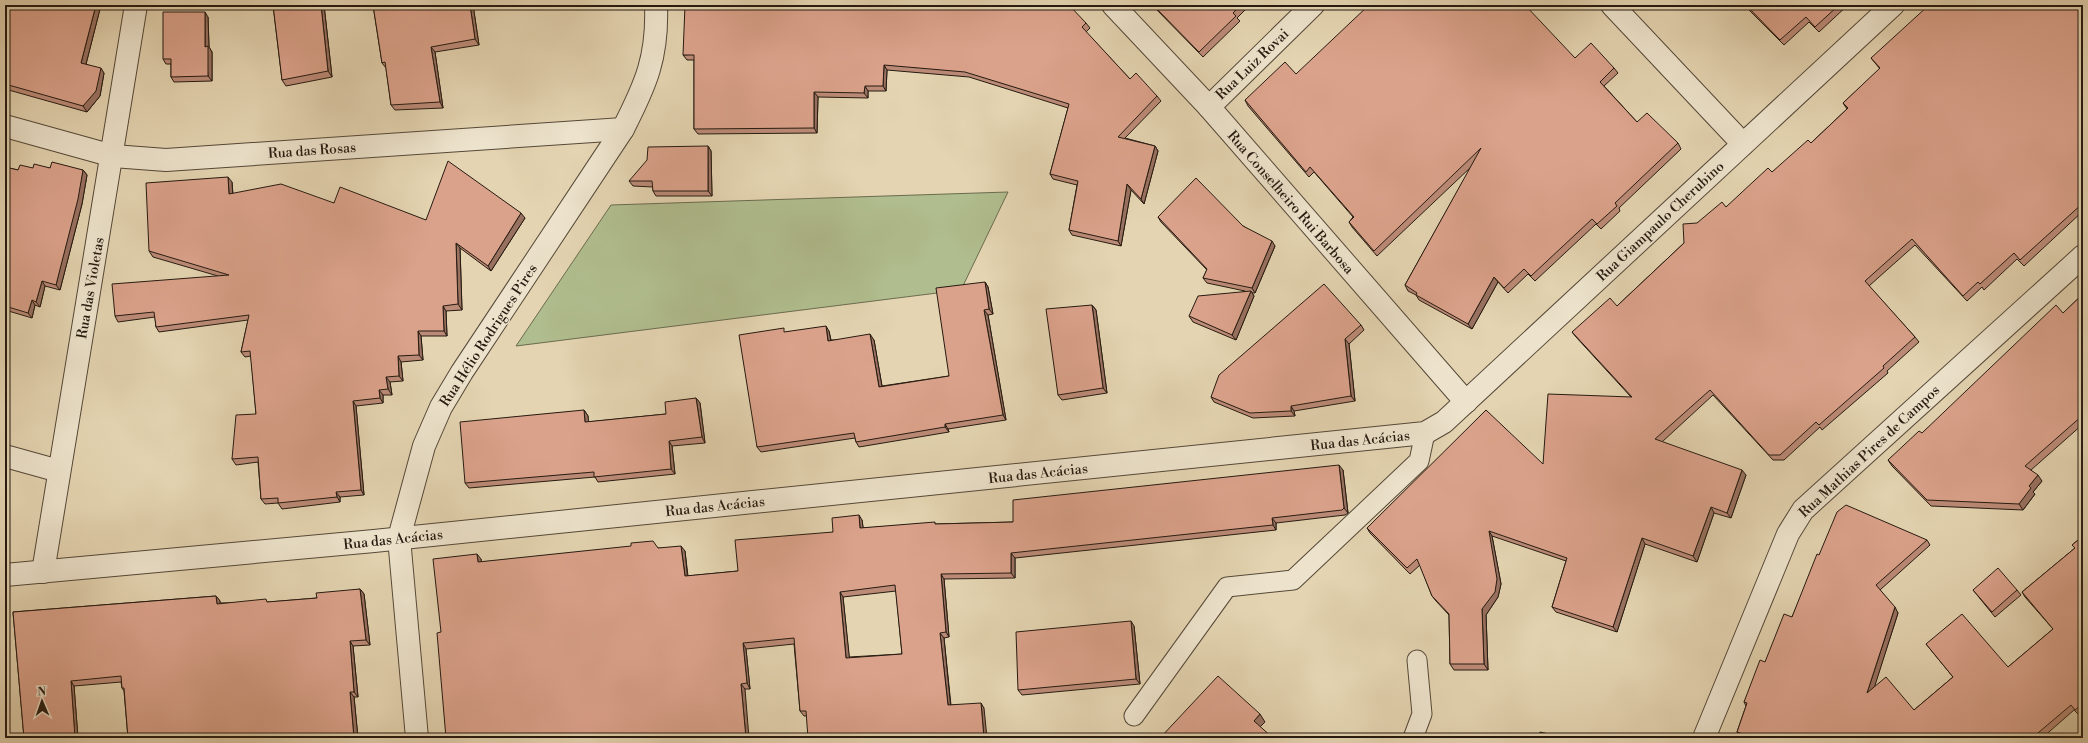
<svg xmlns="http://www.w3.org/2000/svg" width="2088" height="743" viewBox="0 0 2088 743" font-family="'Libre Bodoni',serif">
<rect width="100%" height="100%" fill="#e4d4b1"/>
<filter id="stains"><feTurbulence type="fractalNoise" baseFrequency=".005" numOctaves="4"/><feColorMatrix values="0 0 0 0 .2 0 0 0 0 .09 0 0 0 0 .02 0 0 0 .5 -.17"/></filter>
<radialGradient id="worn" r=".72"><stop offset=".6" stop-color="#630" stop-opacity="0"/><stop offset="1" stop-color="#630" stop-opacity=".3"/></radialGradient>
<!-- green -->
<path fill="#b0bd8e" stroke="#6a6c4f" d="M1008,192L961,290L516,346L611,205Z"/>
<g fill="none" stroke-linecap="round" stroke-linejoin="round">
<!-- lane casing -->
<g stroke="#554838" stroke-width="21">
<g id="lane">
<path d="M1134,716L1227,587L1293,580L1419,461L1425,433"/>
<path d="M1413,738L1422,714L1417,660"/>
</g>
</g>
<!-- street casing -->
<g stroke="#554838" stroke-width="24">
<g id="street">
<path d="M1113,5L1209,107L1466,402"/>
<path d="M1612,5L1743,144"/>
<path d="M1209,107L1313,5"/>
<path d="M5,126L113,156L166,160L623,129"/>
<path d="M5,456L59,471"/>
<path d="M43,572L136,5"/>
<path d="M5,575L374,541L1425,433L1444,422L1893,5"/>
<path d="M417,738L399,538L424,446L441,407L462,372L623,129C646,84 658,57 656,5"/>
<path d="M1704,738L1788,534L1803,510L2083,256"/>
</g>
</g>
<!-- lane -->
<use href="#lane" stroke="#ede3cc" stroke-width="19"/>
<!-- street -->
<use href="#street" stroke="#ede3cc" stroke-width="22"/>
</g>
<!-- wall -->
<g fill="#bc8b78" stroke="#251a10" fill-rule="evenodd">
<path d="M5,5H101L86,64L104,73L100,96L87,112L5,89Z"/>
<path d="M273,5H324L332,77L286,86L282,80Z"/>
<path d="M373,5H473L479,45L435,52L443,108L395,110L391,105L386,68L382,63Z"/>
<path d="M1152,5H1250L1237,18L1240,21L1203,57Z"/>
<path d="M1744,5H1848L1819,32L1809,22L1784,45Z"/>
<path d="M2083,5V211L2024,266L2017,259L1984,290L1982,287L1967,301L1915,245L1869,286L1915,337L1919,342L1887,371L1888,373L1822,430L1820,427L1784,460H1773L1713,395L1662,442L1746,475L1731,518L1714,513L1697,562L1645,544L1617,632L1556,612L1552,607L1566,561L1492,536L1501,584L1498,597L1486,615L1488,670H1454L1450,664L1449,615L1436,601L1432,596L1420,565L1410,574L1370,533L1367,528L1543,464L1631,397L1576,337L1572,332L1617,306L1684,243L1697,223L1726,207L1811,143L1847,109L1843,103L1880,69L1871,58Z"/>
<path d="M208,17L209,47L212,52V81L174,82L171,77V64H166L163,59Z"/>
<path d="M1086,23L1090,28L1086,32L1130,79L1157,96L1161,101L1125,138L1155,146L1158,151L1144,204L1131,190L1121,246L1072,235L1069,230L1077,185L1053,179L1050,174L1068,108L969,77L887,70L886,91H868V98L818,97L817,133L698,134L694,129V60H687L683,55Z"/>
<path d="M1575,58L1614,68L1618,73L1604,86L1637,122L1678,143L1681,149L1619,208L1620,211L1601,229L1596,224L1535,281L1528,274L1508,293L1498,282L1472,329L1419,300L1416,295L1408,291L1405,285L1471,167L1377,256L1352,227L1349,222L1353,217L1314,172L1309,177L1248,106L1245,100L1296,74Z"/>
<path d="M708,146L711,151L712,196H656L653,191V187L633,186L629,181Z"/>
<path d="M5,167L18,170L50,168L83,170L87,175L82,204L60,290L45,286L40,307L35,305L32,318L5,310Z"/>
<path d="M232,182L233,194L334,203L426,220L525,218L491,271L460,248L462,310L446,311L447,336H421L423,360L401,362L403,381L390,382L392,395H383V403L356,406L364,495L340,497V502L282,509L278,503L265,504L261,499L258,462L236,465L232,459L256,414L251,356L245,357L241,352L248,320L159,332L156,327L155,317L118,322L115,316L218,276L153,257L149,251Z"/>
<path d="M1158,217L1243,226L1275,246L1255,293H1252L1254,296L1236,340L1193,322L1189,316L1245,291L1207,283L1203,278L1207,270L1161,222Z"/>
<path d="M985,282L988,287L993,314L988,315L1006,420L948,429L949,432L859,447L856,442L855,438L761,452L757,447L786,332L829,331L831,340H874L882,386L949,376Z"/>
<path d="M2083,294V424L2031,470L2042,481L2033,492L2035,494L2023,510L1931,506L1892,466L1888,460L1922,433L2063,313Z"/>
<path d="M1092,305L1096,310L1107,393L1062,400L1058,395Z"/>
<path d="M1361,325L1364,330L1349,344L1355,401L1294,411L1295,416L1253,418L1214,402L1211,397Z"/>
<path d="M696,398L700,403L705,443L672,446L675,474L598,482L595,477L469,488L465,483L584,410L588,416V422L666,414Z"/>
<path d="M1343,470L1348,513L1345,515L1276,523V530L1015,558V578L944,579L949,637L944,638L951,705L984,708L804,716L800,711L794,644L746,649L750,689H745L441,632L481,559V562L658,548L685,551L688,576L738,571L862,520L863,528L936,524L1013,522ZM896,591L902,654L849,657L843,597Z"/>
<path d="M2083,536V711L2079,715L2074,710L2042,738H1743L1740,737L1737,732L1746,706L1744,702L1765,662L1792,617L1819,555L1927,540L1930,545L1880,590L1898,613L1874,687L1914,710L1953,677L1926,644L2008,667L2053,629L2025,597L2022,592L2075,548L2072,545Z"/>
<path d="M360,589L364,594L370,645L353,646L358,697H354L358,738H128L124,691L122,688L121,682L74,686L78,738H24L13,612L216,596L220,601V603L269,602L317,598Z"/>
<path d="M1973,590H2017L2021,595L1995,617Z"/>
<path d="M1134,626L1140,684L1022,695L1018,690Z"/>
</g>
<!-- shaded-wall -->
<g fill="#997161" stroke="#251a10">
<path d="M96,5H101L85,68L81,63Z"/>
<path d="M321,5H324L332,77L328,71Z"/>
<path d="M470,5H473L479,45L475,39Z"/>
<path d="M205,12L208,17L209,47L212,52V81L208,76L205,47Z"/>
<path d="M431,47L435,52L443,108L440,102Z"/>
<path d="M884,65L887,70L886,91L883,86Z"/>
<path d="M101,68L104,73L100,96L87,112L83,106Z"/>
<path d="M865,86L868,91V98L864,93Z"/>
<path d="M814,92L818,97L817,133L814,128Z"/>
<path d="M708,146L711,151L712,196L708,191Z"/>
<path d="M1155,146L1158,151L1144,204L1141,199Z"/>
<path d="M83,170L87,175L82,204L60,290L56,285Z"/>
<path d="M228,177L232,182L233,199L229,194Z"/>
<path d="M1127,184L1131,190L1121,246L1118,241Z"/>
<path d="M521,213L525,218L491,271L488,266Z"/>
<path d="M1272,241L1275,246L1255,293L1252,288Z"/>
<path d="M456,243L460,248L462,310L458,304Z"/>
<path d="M1494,277L1498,282L1472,329L1468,324Z"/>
<path d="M42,281L45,286L40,307L36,302Z"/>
<path d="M985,282L988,287L993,314L989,309Z"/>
<path d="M1251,291L1254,296L1236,340L1232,335Z"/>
<path d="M32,300L35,305L32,318L28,313Z"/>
<path d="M1092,305L1096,310L1107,393L1103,388Z"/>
<path d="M443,306L446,311L447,336L444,331Z"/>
<path d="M984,310L988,315L1006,420L1003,415Z"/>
<path d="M826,326L829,331L832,346L828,341Z"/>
<path d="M418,331L421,336L423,360L419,355Z"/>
<path d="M870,334L874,340L883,392L879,387Z"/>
<path d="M1345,339L1349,344L1355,401L1351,396Z"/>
<path d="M398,356L401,362L403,381L399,376Z"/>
<path d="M386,377L390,382L392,395L388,389Z"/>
<path d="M379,390L383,395V403L380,398Z"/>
<path d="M696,398L700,403L705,443L702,437Z"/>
<path d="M353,401L356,406L364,495L361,490Z"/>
<path d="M1291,406L1294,411L1295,416L1291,411Z"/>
<path d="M584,410L588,416L589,427L585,422Z"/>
<path d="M945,424L948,429L949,432L945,427Z"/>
<path d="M669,441L672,446L675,474L671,469Z"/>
<path d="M1339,465L1343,470L1348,513L1344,508Z"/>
<path d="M1742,470L1746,475L1731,518L1727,513Z"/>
<path d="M2038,475L2042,481L2033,492L2035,494L2023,510L2019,504L2029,486Z"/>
<path d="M336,492L340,497V502L337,497Z"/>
<path d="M1711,507L1714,513L1697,562L1693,556Z"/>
<path d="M859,515L862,520L864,533L860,528Z"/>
<path d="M1272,518L1276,523V530L1273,525Z"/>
<path d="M1489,531L1492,536L1501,584L1498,597L1486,615L1488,670L1484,664L1482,609Z"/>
<path d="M1642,538L1645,544L1617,632L1613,627Z"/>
<path d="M681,546L685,551L688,582L685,576Z"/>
<path d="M1011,553L1015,558V578L1011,573Z"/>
<path d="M477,554L481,559L482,567L478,562Z"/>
<path d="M941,574L944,579L949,637L946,632Z"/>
<path d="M360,589L364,594L370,645L366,640Z"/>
<path d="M840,592L843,597L850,663L846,658Z"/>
<path d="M216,596L220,601V609L217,604Z"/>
<path d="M1895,607L1898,613L1871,698L1867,693Z"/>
<path d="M1131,621L1134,626L1140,684L1136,679Z"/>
<path d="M940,633L944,638L951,710L948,705Z"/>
<path d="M350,641L353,646L358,697L354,692Z"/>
<path d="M743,643L746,649L750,689L747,683Z"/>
<path d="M71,681L74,686L78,738H75Z"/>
<path d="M741,684L745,689L749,738H746Z"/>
<path d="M350,692L354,697L358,738H354Z"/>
<path d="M981,703L984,708L987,738H984Z"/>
<path d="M1260,714L1265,722L1259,728L1254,721Z"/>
</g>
<!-- building -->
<g fill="#dba28b" stroke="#251a10" fill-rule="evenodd">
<path d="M5,5H96L81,63L101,68L96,91L83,106L5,84Z"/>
<path d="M273,5H321L328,71L282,80Z"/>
<path d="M373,5H470L475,39L431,47L440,102L391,105L385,62L382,63Z"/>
<path d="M685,5H1069L1086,23L1082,27L1130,79L1136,73L1157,96L1118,137L1155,146L1141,199L1127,184L1118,241L1069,230L1078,181L1050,174L1069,104L965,72L884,65L883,86H865L864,93L814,92V128L694,129V55H683Z"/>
<path d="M1153,5H1241L1233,13L1236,16L1199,52Z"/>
<path d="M1369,5H1525L1575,58L1591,43L1614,68L1600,82L1637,122L1647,113L1678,143L1615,203L1617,206L1597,224L1592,219L1531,276L1524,269L1504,288L1494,277L1468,324L1416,295L1417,293L1405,285L1481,148L1374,251L1349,222L1354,217L1310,167L1306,172L1245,100L1285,62L1296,74Z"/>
<path d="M1746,5H1839L1815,27L1806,17L1780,40Z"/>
<path d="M1929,5H2083V203L2020,260L2014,253L1980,284L1978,282L1963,296L1912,239L1865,281L1915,337L1883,366L1884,368L1819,425L1816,422L1780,455H1769L1710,390L1655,439L1742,470L1727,513L1711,507L1693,556L1642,538L1613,627L1552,607L1567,558L1489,531L1497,579L1495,592L1482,609L1484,664H1450L1449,614L1432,596L1417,559L1407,568L1367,528L1486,410L1543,464L1548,394L1632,397L1572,332L1610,298L1617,306L1684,243L1683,224L1697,223L1722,202L1726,207L1768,168L1772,172L1808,140L1811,143L1848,108L1843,103L1880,68L1871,58Z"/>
<path d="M163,12H205V47L208,46V76L171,77V59H163Z"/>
<path d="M708,146V191H653L652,181H629L647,160L648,147Z"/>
<path d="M448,161L521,213L488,266L456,243L458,304L443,306L444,331H418L419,355L398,356L399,376L386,377L388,389L379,390L380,398L353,401L361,490L336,492L337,497L278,503V498L261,499L258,457L232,459L236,415L256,414L250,351L241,352L249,315L156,327L154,312L115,316L112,284L229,275L149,251L146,183L228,177L229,194L281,184L334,203L340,187L426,220Z"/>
<path d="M52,162L83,170L78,199L56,285L42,281L36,302L32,300L28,313L5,306V167L18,170L20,165L33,168L34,164L50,168Z"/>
<path d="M1196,178L1243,226L1272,241L1252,288L1203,278L1207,269L1158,217Z"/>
<path d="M985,282L989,309L984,310L1003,415L945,424V427L856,442L854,433L757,447L739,335L784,328V332L826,326L828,341L870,334L879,387L949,376L936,288Z"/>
<path d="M1324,284L1361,325L1345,339L1351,396L1291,406V411L1250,413L1211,397L1219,375Z"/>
<path d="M1251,291L1232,335L1189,316L1198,296Z"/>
<path d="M2083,294V415L2025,466L2038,475L2029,486L2031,488L2019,504L1927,500L1888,460L1919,431L1922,433L2056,305L2063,313Z"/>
<path d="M1092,305L1103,388L1058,395L1046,309Z"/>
<path d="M696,398L702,437L669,441L671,469L594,477V472L465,483L460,422L584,410L585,422L666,414L665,402Z"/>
<path d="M1339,465L1344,508L1342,510L1272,518L1273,525L1011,553V573L941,574L946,632L940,633L948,705L981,703L984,738H808L806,711H800L794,638L743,643L747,683L741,684L746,738H446L437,633L441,632L433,559L477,554L478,562L631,546V543L653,541L658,548L681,546L685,576L738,571L735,540L833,532L832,518L859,515L860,528L935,522V524L1013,522V500ZM895,585L902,654L846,658L840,592Z"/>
<path d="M1846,505L1927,540L1876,585L1895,607L1867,693L1886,677L1914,710L1953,677L1926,644L1962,614L2008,667L2053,629L2022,592L2075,548L2072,545L2083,536V703L2075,710L2071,705L2032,738H1745L1746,735L1737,732L1747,703L1744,702L1760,660L1765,662L1784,614L1792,617L1817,554L1819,555L1837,512Z"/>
<path d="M1998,568L2017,590L1992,612L1973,590Z"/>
<path d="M360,589L366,640L350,641L354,692H350L354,738H128L124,688H122L121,676L71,681L75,738H24L13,612L216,596L217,604L266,599L267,602L317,598L316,593Z"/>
<path d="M1131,621L1136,679L1018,690L1016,632Z"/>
<path d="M1218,676L1260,714L1254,721L1273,738H1160Z"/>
<path d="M1540,732L1567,738H1538Z"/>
</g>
<g text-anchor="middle" stroke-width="3" stroke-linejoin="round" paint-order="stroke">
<!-- street labels -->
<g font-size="14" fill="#251a10" stroke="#ede3cc">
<text transform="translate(1252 64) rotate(-44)" y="5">Rua Luiz Rovai</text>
<text transform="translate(312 150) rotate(-4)" y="5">Rua das Rosas</text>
<text transform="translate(1291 202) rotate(49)" y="5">Rua Conselheiro Rui Barbosa</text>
<text transform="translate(1660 221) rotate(-43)" y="5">Rua Giampaulo Cherubino</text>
<text transform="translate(90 288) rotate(-80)" y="5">Rua das Violetas</text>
<text transform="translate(488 335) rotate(-57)" y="5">Rua Hélio Rodrigues Pires</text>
<text transform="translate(1360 440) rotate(-6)" y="5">Rua das Acácias</text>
<text transform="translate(1869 451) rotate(-43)" y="5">Rua Mathias Pires de Campos</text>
<text transform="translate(1038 473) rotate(-6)" y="5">Rua das Acácias</text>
<text transform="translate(715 506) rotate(-6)" y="5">Rua das Acácias</text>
<text transform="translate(393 539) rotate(-6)" y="5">Rua das Acácias</text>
</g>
</g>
<!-- margin -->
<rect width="2088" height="743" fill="none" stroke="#e4d4b1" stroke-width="20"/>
<rect x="6" y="6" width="2076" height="731" fill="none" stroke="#251a10" stroke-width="2"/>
<rect x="10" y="10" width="2068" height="723" fill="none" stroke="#251a10"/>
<!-- north arrow -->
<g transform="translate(42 701) rotate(358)" stroke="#ede3cc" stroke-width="3" paint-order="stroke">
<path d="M0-3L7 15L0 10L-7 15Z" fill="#251a10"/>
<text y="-6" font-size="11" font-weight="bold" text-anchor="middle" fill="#251a10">N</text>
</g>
<rect width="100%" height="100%" filter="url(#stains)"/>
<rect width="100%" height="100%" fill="url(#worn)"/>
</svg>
